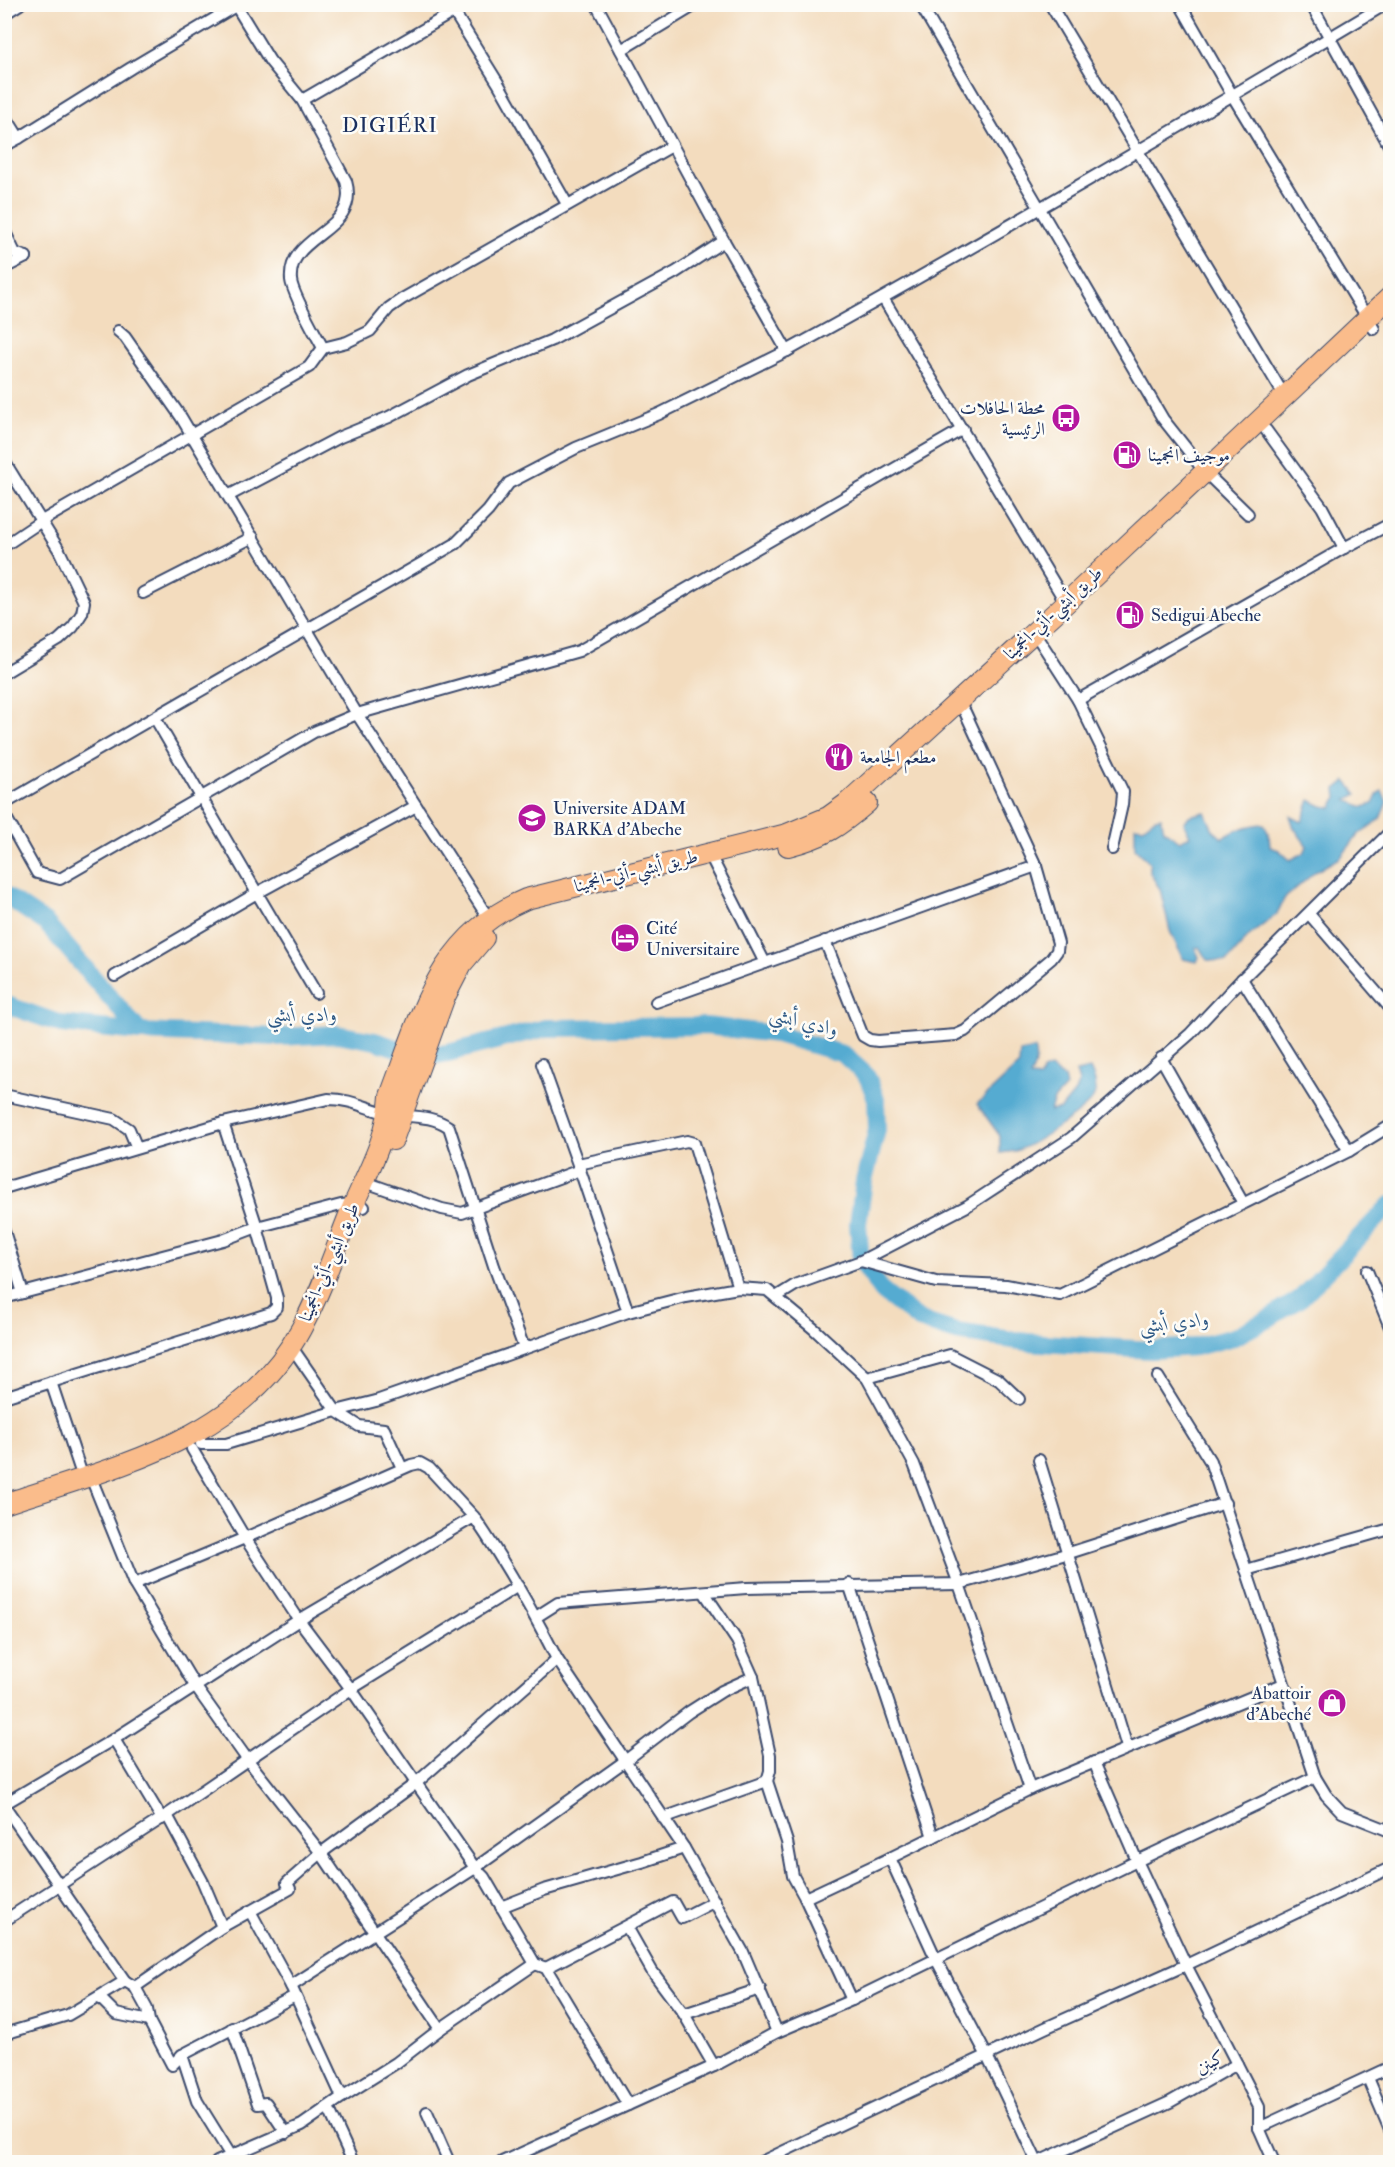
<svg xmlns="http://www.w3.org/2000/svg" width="1395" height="2167" viewBox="0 0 1395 2167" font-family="'IM FELL Double Pica',Amiri,serif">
<rect width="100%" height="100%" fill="#fdfcf7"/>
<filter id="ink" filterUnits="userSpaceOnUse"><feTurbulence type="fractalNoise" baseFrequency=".0167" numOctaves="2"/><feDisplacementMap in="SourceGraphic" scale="12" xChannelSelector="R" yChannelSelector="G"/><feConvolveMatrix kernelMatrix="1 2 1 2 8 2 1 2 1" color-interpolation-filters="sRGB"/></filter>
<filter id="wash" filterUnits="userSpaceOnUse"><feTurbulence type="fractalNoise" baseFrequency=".008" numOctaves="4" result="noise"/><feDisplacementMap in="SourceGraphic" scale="24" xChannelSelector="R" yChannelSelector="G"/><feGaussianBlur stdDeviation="1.35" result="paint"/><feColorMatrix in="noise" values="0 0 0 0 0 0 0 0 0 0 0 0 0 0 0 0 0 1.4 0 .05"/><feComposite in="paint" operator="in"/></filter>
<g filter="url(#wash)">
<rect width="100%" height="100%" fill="#f3dcbe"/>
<!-- water -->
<g fill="#55abd1" stroke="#386d98" stroke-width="1.5">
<path d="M1346,781L1357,794L1347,800L1363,807L1373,804L1378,793L1382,791L1387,802L1380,819L1358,835L1341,857L1315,872L1284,899L1277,914L1249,936L1227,962L1207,960L1199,947L1195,948L1199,957L1197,962L1183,959L1170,931L1160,889L1150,873V863L1135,848V826L1143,827L1155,818L1161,817L1164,830L1180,841L1190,836L1184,823L1189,816L1205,812L1213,830L1222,838C1236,830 1247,825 1264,824L1269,835L1270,847L1279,850L1290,860L1304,853L1307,846L1294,828L1290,816L1302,822L1310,800L1322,806L1332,808L1337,798L1336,789Z"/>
<path d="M1034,1049C1038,1060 1034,1068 1030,1077L1040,1078L1043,1070L1050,1068L1064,1078L1066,1087L1054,1100L1050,1111L1061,1109L1075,1092L1079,1082L1076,1072L1090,1069C1094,1077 1098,1086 1094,1096C1089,1109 1033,1145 1018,1150C1013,1152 1006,1152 1000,1153V1136L977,1104L1019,1065L1020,1052Z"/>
</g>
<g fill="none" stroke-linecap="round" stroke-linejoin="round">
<!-- river -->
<g stroke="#55abd1" stroke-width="18">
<path d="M4,895L46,923L140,1032"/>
<path d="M4,1004L61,1024L140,1032L278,1037L337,1034L375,1041L415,1054L430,1056L448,1053L546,1028L706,1026L776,1034L843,1054L867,1076L876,1099L877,1130L864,1181L858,1224L861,1261L883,1292L919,1320L956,1332L1027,1342L1151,1350L1195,1347L1234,1337L1268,1319L1301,1298L1390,1205"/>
</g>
</g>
</g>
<g filter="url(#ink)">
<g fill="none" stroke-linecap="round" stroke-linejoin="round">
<!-- street casing -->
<g stroke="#3b496c" stroke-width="14">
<g id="street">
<path d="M235,4L270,61L302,100L346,181C361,233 287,233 291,280C292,293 315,333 323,348"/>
<path d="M449,4L498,83L567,204"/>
<path d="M596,4L724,241L787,351C989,240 1188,122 1386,4"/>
<path d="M920,4L1163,419L1205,472L1248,514"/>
<path d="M1050,4L1285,397"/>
<path d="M1180,4L1232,95L1374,329"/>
<path d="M1311,4L1390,147"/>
<path d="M4,14L20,4"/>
<path d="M621,50L697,4"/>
<path d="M302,100L467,4"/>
<path d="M4,114L19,138L131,68L239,4"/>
<path d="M4,146L19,138"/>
<path d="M4,230L15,253L26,257"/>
<path d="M4,268L26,257"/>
<path d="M883,298L1066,603"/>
<path d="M118,331L125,337L181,417L357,714L489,919"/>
<path d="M1266,430L1322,507L1344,548"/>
<path d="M4,461L59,550L84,602L82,613L73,627L59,640L4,673"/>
<path d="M228,496L340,437L389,417L468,375L552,340L676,272L724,241"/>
<path d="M4,546L40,522L309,367L323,348L347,342L370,331L389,308L402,299L672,146"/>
<path d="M143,593L253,537"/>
<path d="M1040,641L1078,700L1123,792L1122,805L1112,849"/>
<path d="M1078,700L1344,548L1390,524"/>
<path d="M155,718L257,893L416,806"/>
<path d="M4,804L455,544L488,511L509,483L576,448L659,414L787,351"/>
<path d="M4,814L37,873L60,879L314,732L357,714L579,651L963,429"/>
<path d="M709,853L765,963"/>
<path d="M1309,914L1390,1008"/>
<path d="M825,941L863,1036L870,1040L878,1041L956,1035L965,1031L1051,959L1057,951L1058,943L1036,866"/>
<path d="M115,976L257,893L316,993"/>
<path d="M1242,979L1349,1151"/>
<path d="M656,1002L1036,866L965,712L958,702"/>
<path d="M1161,1058L1243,1203"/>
<path d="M542,1064L580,1170"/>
<path d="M4,1095L114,1119L129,1129L137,1148"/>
<path d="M223,1123L328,1099C353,1099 368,1110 391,1114C411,1117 432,1115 449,1127L494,1266L524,1348"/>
<path d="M578,1164L687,1141L694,1143L738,1288"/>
<path d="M365,1182L442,1209L462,1213L580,1170L628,1312"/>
<path d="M4,1188L223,1123L257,1227L277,1298V1307L271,1313L4,1397"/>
<path d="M4,1231L23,1293"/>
<path d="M861,1261L936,1282L1006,1285L1060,1295L1349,1151L1390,1126"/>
<path d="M1367,1271L1390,1327"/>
<path d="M776,1297L797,1284L861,1261L967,1206L1071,1138L1190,1034L1242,979L1390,832"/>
<path d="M4,1298L223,1240L257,1227L341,1205L353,1204L364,1207"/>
<path d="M291,1346L336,1411L376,1401L628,1312L686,1297L738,1288L767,1290L814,1329L867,1378L914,1464L959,1584L1030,1789"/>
<path d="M1158,1377L1210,1461L1315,1777L1326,1795L1342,1812L1390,1831"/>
<path d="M867,1378L950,1355L999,1380L1019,1399"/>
<path d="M51,1382L83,1478"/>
<path d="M201,1444H226L336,1411L359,1426L384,1429L402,1468"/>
<path d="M192,1449L245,1538L299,1620L351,1689L475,1868L484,1877L535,1964L546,1968L628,2105"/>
<path d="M1039,1460L1127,1747"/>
<path d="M94,1485L134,1584L245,1538L411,1465L420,1463L429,1468L474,1517"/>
<path d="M1246,1570L1390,1529"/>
<path d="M134,1584L195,1686L247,1759L321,1853L440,2029"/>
<path d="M849,1584L933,1837"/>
<path d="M704,1592L737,1641L753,1677L770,1755V1771L767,1781L787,1842L793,1876L805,1898L852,2000"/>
<path d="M536,1617L558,1603L746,1588L959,1584L1066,1554L1225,1503"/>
<path d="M114,1739L162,1819"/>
<path d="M1094,1762L1137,1861L1315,1777"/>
<path d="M4,1804L114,1739L299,1620L474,1517C505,1562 532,1610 557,1659L415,1784L321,1853L287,1883L290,1889L222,1927L135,1987L125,1981L68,2015L4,2034"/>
<path d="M4,1805L125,1981"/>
<path d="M167,1815L203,1882L222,1927"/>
<path d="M663,1818L767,1781"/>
<path d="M890,1858L1030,1789L1283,1684"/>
<path d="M805,1898L890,1858L936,1959L987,2056L1037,2162"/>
<path d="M501,1907L544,1890L642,1862L684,1848"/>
<path d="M250,1911L291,1986L342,2097"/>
<path d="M4,1921L167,1815L351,1689L518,1586"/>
<path d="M627,1927L652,1971L684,2014L714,2066"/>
<path d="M546,1968L673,1902L682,1918L715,1901"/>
<path d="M291,1986L475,1868L625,1761L689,1712L722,1691L753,1677"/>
<path d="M135,1987L147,2009L149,2021L172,2065L182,2055L295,1996"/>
<path d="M99,1997L116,2014L149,2021"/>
<path d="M684,2014L760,1989"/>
<path d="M232,2028L258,2104L266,2103L286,2133"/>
<path d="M777,2032L852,2000L1137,1861L1186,1965L1237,2064"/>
<path d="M182,2055L197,2101L231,2156"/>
<path d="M1368,2078L1390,2130"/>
<path d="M328,2107L353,2162"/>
<path d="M427,2112L449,2162"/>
<path d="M1259,2128L1390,2067"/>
<path d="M217,2162L302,2125L342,2097L396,2063L440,2029L535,1964"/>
<path d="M502,2162L714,2066L777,2032L743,1952L684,1848L557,1659"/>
<path d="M761,2162L1045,2028L1186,1965L1390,1868"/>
<path d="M1038,2162L1170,2102L1237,2064L1259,2107V2128L1274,2162"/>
</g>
</g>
<!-- highway casing -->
<g stroke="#3b496c" stroke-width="22">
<g id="highway">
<path d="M788,846C824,837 839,827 867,803"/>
<path d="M393,1140L444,999L462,964L484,938"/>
<path d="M4,1504C114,1467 242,1440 301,1329C320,1294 333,1256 347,1220C363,1180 388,1140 390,1096C421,1015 438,936 526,899L787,834L828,817L846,804L1066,603L1390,297"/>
</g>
</g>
<!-- street -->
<use href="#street" stroke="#fff" stroke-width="10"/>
<!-- highway -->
<use href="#highway" stroke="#fabc8b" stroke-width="20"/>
</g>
</g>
<!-- icons -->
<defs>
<g id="bus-disc" transform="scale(1.5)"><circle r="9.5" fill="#b5179e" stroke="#fdfcf7"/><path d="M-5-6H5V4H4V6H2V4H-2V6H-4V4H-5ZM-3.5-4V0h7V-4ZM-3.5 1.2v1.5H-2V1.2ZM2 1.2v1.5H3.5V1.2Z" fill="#fff"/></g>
<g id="fuel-disc" transform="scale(1.5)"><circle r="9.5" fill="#b5179e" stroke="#fdfcf7"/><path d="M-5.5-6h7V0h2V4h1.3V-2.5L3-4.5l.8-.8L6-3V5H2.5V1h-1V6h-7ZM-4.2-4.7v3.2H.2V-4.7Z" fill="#fff"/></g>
<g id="restaurant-disc" transform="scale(1.5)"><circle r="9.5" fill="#b5179e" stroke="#fdfcf7"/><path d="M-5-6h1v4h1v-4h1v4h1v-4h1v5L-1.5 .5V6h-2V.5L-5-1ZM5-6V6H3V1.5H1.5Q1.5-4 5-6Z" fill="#fff"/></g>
<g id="university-disc" transform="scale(1.5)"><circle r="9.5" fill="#b5179e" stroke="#fdfcf7"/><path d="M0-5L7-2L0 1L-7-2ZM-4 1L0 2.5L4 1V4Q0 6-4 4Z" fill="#fff"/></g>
<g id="hotel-disc" transform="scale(1.5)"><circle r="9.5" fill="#b5179e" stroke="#fdfcf7"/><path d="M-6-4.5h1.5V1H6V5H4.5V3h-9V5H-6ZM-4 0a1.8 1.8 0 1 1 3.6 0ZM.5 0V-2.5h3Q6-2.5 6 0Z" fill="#fff"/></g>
<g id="shop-disc" transform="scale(1.5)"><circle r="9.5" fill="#b5179e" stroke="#fdfcf7"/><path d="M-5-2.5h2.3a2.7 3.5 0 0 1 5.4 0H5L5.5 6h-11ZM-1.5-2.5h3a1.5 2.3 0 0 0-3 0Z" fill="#fff"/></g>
</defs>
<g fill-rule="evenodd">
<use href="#bus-disc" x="1066" y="418"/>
<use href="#fuel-disc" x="1127" y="455"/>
<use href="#fuel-disc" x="1130" y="615"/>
<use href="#restaurant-disc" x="839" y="757"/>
<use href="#university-disc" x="532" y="818"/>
<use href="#hotel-disc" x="625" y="938"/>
<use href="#shop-disc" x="1332" y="1703"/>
</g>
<g text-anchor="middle" stroke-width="5" stroke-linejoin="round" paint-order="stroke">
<!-- poi labels -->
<g font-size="18" fill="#1b2f5e" stroke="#fdfcf7" text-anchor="start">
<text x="1045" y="414" text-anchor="end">محطة الحافلات<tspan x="1045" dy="21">الرئيسية</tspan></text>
<text x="1148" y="461">موجيف انجمينا</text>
<text x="1151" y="621">Sedigui Abeche</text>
<text x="860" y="763">مطعم الجامعة</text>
<text x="553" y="814">Universite ADAM<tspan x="553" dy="21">BARKA d'Abeche</tspan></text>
<text x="646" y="934">Cité<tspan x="646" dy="21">Universitaire</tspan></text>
<text x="1311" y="1699" text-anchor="end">Abattoir<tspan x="1311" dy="21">d'Abeché</tspan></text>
</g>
<!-- street labels -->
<g font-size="18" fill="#1b2f5e" stroke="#fdfcf7">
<text transform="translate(1053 613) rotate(-43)" y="6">طريق أبشي-أتي-انجمينا</text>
<text transform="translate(636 871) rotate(-14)" y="6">طريق أبشي-أتي-انجمينا</text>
<text transform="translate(329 1262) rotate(-67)" y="6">طريق أبشي-أتي-انجمينا</text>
<text transform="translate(1210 2062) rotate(-28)" y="6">كينن</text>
</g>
<!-- neighbourhood labels -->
<g font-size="20" letter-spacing="1.5" fill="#1b2f5e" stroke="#fdfcf7">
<text x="390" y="132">DIGIÉRI</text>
</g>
<!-- water labels -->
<g font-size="20" font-style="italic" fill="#2f5a86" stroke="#fdfcf7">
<text x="302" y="1021">وادي أبشي</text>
<text transform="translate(804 1021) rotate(14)" y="7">وادي أبشي</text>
<text transform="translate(1174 1322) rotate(-6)" y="7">وادي أبشي</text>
</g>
</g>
<!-- margin -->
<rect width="1395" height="2167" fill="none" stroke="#fdfcf7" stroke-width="24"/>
</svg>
